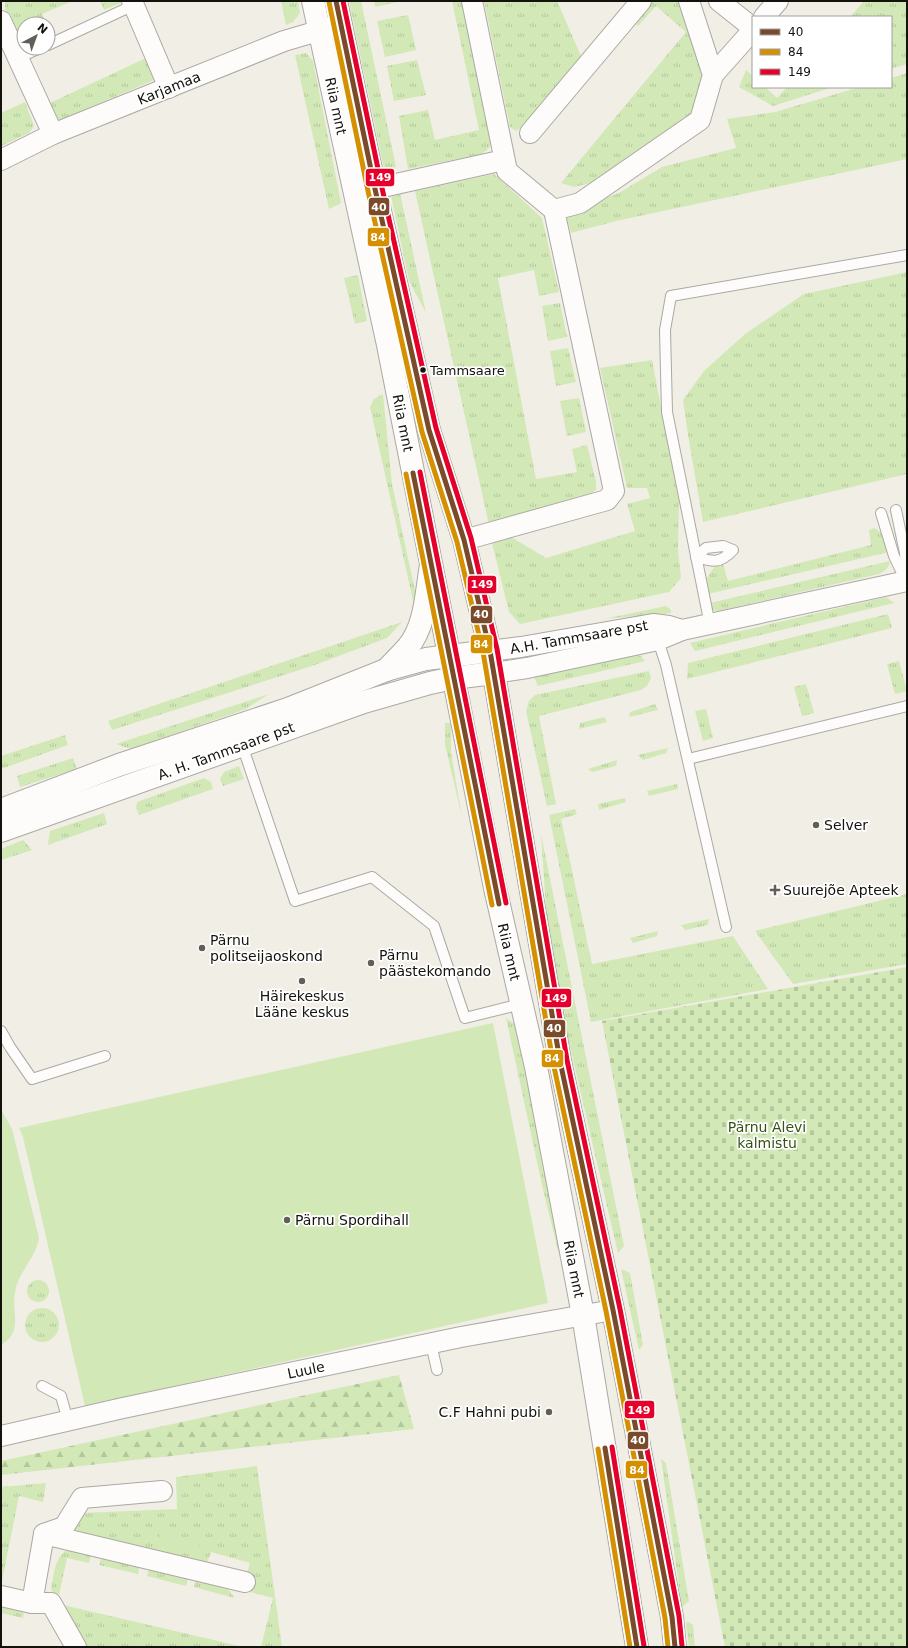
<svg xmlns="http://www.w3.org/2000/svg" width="908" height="1648" viewBox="0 0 908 1648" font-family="'DejaVu Sans',sans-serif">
<defs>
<pattern id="grass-tufts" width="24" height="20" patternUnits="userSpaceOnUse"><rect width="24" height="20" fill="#d2e9b7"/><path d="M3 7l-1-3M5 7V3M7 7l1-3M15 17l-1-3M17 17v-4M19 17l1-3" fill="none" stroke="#b3c79c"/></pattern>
<pattern id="forest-firs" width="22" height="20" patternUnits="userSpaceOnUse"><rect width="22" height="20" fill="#d2e9b7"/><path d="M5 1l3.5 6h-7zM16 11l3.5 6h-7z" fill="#b3c79c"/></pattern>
<pattern id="cemetery-stones" width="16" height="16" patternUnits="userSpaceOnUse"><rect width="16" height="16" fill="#d2e9b7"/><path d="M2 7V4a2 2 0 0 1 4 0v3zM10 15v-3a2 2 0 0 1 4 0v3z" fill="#b3c79c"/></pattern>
</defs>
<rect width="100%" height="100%" fill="#f1eee6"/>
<!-- grass -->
<g fill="url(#grass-tufts)">
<path d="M5,1H73L42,14L46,24H24V48H29L22,52L5,9Z"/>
<path d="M100,1H126L104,10Z"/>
<path d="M281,1H298L300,13L293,22L286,25Z"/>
<path d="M349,1H361L396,167L384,169Z"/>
<path d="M374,1H402L375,7Z"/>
<path d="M452,1H463L491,139L490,147L482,154L408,169L399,116L428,110L435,140L479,130Z"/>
<path d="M484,1H557L581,56L522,127L516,131L510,127Z"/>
<path d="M649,1H683L705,75L694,117L608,179L574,187L561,183L686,32L656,6L638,26L632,20Z"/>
<path d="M864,1H907V64L891,69V17H850Z"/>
<path d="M408,15L416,50L385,57L377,21Z"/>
<path d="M306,53L313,61L341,203L329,209L295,55Z"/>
<path d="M146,58L159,78L58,121L50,103Z"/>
<path d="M417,60L426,95L394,101L387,66Z"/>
<path d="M746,70L753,76V87H765L777,98L787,87H833L773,106L739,87Z"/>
<path d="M907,73V159L616,221L571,233L565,211L619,193L662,167L736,148L727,119L775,112L860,87H891V78Z"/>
<path d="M25,102L34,126L29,133L1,146V113Z"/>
<path d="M494,174L542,218L559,292L539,296L534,270L498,278L536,479L577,472L572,449L587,445L596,482V490L589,495L489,525L415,191Z"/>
<path d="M400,193L426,313L409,281L391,196Z"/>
<path d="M907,272V474L703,522L688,435L683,400L704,371L745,334L804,294Z"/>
<path d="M358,275L367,321L355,324L344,278Z"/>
<path d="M560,303L567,337L548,341L542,306Z"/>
<path d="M568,348L576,382L556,386L550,351Z"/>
<path d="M652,360L679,501L678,550L681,578L669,592L520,624L509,612L491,539L508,535L546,558L635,531L627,504L650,498L647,488H627L600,368Z"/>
<path d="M383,394L392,484L416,595L414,605L370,407L374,399Z"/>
<path d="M579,398L586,432L567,436L560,401Z"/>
<path d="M874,528C884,532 886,543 889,552L708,594L706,579L715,566L723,564L728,581L871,545L869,530Z"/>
<path d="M890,561C889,568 885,571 879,574L718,611L713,610L710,603Z"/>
<path d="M886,597L894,603L695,651L690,643Z"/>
<path d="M666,606L671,610V613L604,619Z"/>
<path d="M888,614L892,628L687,679L688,663Z"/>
<path d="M402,622L387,638L312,666L112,730L108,721Z"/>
<path d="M637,655L641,656L645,661L538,686L534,677Z"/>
<path d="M899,661L907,691L895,694L887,664Z"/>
<path d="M649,671L651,678L647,686L641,690L539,716L556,804L547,806L526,711L529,701L535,695Z"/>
<path d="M806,684L814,713L802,716L794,687Z"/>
<path d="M269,694L246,709L131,749L116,744Z"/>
<path d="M655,704L658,710L629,717L630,712Z"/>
<path d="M706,709L713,738L703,741L695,711Z"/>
<path d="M604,717L607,722L579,729L580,723Z"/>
<path d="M445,723H451V752L462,817L445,745Z"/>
<path d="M65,735L68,745L1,769V756Z"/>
<path d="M668,748L666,753L643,760L638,755Z"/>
<path d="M73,758L77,769L20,787L17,776Z"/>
<path d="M617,760L616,766L592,772L588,769Z"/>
<path d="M239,766L244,779L223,786L220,779L224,772Z"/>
<path d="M204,778L211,782L213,789L139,815L136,808L137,802Z"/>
<path d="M677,784L678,789L649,796L647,791Z"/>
<path d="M625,798L626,802L599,810L598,804Z"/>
<path d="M575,809L577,814L561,819L592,964L733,936L768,989L591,1022L549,815Z"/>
<path d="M104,813L107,824L48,845L50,831Z"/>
<path d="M541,834L624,1246L618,1253L557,991L547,924Z"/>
<path d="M23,840L32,850L1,860V849Z"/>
<path d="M907,894V964L793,984L755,931Z"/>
<path d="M709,919L708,925L685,930L681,925Z"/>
<path d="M658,931L657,936L633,943L630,938Z"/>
<path d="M506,1018L515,1024L556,1219L560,1259L542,1185Z"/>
<path d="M621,1269L630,1273L643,1345L639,1350Z"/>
<circle cx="38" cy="1291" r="11"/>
<circle cx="42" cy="1325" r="17"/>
<path d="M661,1459L666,1463L689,1601L682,1607Z"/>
<path d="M257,1466L282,1647H261L273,1598L242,1590L250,1563L211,1552L206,1566L69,1533L81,1513L177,1509L176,1477Z"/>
<path d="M46,1483L43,1502L19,1496L1,1586V1487Z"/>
<path d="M70,1548L92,1552L89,1563L67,1558L59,1595L56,1597L51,1589C54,1574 55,1555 70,1548Z"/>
<path d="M102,1555L140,1563L138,1574L99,1565Z"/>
<path d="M150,1565L189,1575L186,1586L147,1576Z"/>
<path d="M196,1579C209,1582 229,1583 234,1598L194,1587Z"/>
<path d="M1,1601L24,1611L23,1618L1,1613Z"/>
<path d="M63,1605L244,1647H86Z"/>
<path d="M688,1622L693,1625L695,1647H689L686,1623Z"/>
</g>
<!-- forest -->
<path fill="url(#forest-firs)" d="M399,1375L414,1429L1,1475V1461Z"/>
<!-- cemetery -->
<path fill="url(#cemetery-stones)" d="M907,967V1647H725L602,1021Z"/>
<!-- green -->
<g fill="#d2e9b7">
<path d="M493,1023L548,1303L85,1406L23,1137L19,1128Z"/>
<path d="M1,1109L12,1129L39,1238C36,1258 18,1272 15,1292C11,1312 24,1332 1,1345Z"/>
<path d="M162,1526L179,1529L178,1539L200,1544L198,1553L158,1544Z"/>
</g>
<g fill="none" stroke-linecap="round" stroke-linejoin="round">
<!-- service casing -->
<g stroke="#aba9a3" stroke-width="12">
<g id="service">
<path d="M48,45L134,5"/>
<path d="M18,58L40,48"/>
<path d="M896,510L905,553L907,585"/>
<path d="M881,513L894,556L904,577"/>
<path d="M723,546L733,550C720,564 713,562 696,557L706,548Z"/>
<path d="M710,625L667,412L665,330L671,296L907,255"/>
<path d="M657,637L666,665L726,927"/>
<path d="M242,745L295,901L372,877L434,926L465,1018L521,1004"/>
<path d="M688,759L907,706"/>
<path d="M1,1031L10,1047L32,1079L105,1056"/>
<path d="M431,1344L437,1370"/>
<path d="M42,1386L61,1396L68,1421"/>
</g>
</g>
<!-- minor casing -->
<g stroke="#aba9a3" stroke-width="22">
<g id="minor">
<path d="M132,1L169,88"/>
<path d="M472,1L507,171L554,210"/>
<path d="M719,1L753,28"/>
<path d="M764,17L778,1"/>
<path d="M1,21L53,134"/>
<path d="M713,75L753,30"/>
<path d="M530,133L641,1"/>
<path d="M1,160L53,134L284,41L335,26"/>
<path d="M360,192L504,160"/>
<path d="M464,540L607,500L614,491L554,210L580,203L700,120L713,75L689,1"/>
<path d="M490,651L521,647L653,624L669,626L682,630"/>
<path d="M494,673L527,668L658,640L682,630L907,581"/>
<path d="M1,1436L123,1408L461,1337L613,1310"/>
<path d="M44,1534L245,1582"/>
<path d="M1,1596L32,1603L44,1534L64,1527L82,1498L162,1491"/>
<path d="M32,1603H51L76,1647"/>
</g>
</g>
<!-- tertiary casing -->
<g stroke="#aba9a3" stroke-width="24">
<g id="tertiary">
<path d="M386,670C393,663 401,655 408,647C426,625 426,593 431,565"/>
<path d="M1,810L119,765L288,709L386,670L426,659L490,651"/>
<path d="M1,831L364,702L430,683L453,678L494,673"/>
</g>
</g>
<!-- secondary casing -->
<g stroke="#aba9a3" stroke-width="24">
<g id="secondary">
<path d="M313,1L388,345L495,888L536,1067L583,1315L637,1647"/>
<path d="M336,1L375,189L429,430L464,540L490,651L560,1061L613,1310L672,1617L675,1647"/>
</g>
</g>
<!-- service -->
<use href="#service" stroke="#fdfcfb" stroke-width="10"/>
<!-- minor -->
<use href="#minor" stroke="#fdfcfb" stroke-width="20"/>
<!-- tertiary -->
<use href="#tertiary" stroke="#fdfcfb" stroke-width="22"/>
<!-- secondary -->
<use href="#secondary" stroke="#fdfcfb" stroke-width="22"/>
<!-- bus-1 casing -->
<g stroke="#fff" stroke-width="8">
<g id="bus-1">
<path d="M336,1L375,189L429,430L464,540L490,651L560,1061L613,1310L672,1617L675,1647"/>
<path d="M413,473L499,904"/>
<path d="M605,1448L637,1647"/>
</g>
</g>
<!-- bus-2 casing -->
<g stroke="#fff" stroke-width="8">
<g id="bus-2">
<path d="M329,2L368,191L422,432L457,542L483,652L553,1062L606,1311L665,1618L668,1647"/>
<path d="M406,474L492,905"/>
<path d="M598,1449L630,1647"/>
</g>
</g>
<!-- bus-3 casing -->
<g stroke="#fff" stroke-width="8">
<g id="bus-3">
<path d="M343,1L382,188L436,428L471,538L497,649L567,1060L620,1309L679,1616L682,1646"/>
<path d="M420,472L506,903"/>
<path d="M612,1447L644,1646"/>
</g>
</g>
<!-- bus-1 -->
<use href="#bus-1" stroke="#7a4b2a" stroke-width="5"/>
<!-- bus-2 -->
<use href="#bus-2" stroke="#d59002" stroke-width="5"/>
<!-- bus-3 -->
<use href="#bus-3" stroke="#e4002b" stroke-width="5"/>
</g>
<!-- markers -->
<circle fill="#13120c" stroke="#fff" stroke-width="1.5" cx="423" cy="370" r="3.5"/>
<g fill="#615f58" stroke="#fff" stroke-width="1.5">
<circle cx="816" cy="825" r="4"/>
<path d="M773 884h4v4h4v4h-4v4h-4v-4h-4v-4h4z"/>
<circle cx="202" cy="948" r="4"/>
<circle cx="371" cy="963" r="4"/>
<circle cx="302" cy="981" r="4"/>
<circle cx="287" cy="1220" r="4"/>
<circle cx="549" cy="1412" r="4"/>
</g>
<g text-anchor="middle" stroke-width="3.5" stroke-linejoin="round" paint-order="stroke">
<!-- bus labels -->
<g font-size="13" fill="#13120c" stroke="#fff" text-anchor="start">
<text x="430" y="375">Tammsaare</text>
</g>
<!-- street labels -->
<g font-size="14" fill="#13120c" stroke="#fff">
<text transform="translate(169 88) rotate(-22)" y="5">Karjamaa</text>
<text transform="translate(336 106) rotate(78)" y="5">Riia mnt</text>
<text transform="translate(403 423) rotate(79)" y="5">Riia mnt</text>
<text transform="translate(579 637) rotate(-10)" y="5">A.H. Tammsaare pst</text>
<text transform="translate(226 751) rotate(-20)" y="5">A. H. Tammsaare pst</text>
<text transform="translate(509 952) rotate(77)" y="5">Riia mnt</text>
<text transform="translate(574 1269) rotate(79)" y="5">Riia mnt</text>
<text transform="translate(306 1370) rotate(-12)" y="5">Luule</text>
</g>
<!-- poi labels -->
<g font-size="14" fill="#13120c" stroke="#fff" text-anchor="start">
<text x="824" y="830">Selver</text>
<text x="783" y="895">Suurejõe Apteek</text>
<text x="210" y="945">Pärnu<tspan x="210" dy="16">politseijaoskond</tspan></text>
<text x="379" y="960">Pärnu<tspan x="379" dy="16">päästekomando</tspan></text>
<text x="302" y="1001" text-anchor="middle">Häirekeskus<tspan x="302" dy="16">Lääne keskus</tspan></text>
<text x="295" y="1225">Pärnu Spordihall</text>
<text x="541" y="1417" text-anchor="end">C.F Hahni pubi</text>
</g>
<!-- park labels -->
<g font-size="14" fill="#365213" stroke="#fff">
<text x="767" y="1132">Pärnu Alevi<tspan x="767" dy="16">kalmistu</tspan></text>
</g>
</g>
<g stroke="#fff" stroke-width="1.5">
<rect x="365" y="168" width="30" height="19" rx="4" fill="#e4002b"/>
<rect x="368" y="197" width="22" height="19" rx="4" fill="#7a4b2a"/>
<rect x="367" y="227" width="23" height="20" rx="4" fill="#d59002"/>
<rect x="467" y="575" width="30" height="19" rx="4" fill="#e4002b"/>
<rect x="470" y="605" width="23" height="19" rx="4" fill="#7a4b2a"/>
<rect x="470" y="634" width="23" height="20" rx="4" fill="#d59002"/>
<rect x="541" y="988" width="31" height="20" rx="4" fill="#e4002b"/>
<rect x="543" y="1019" width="23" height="19" rx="4" fill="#7a4b2a"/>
<rect x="541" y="1049" width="23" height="19" rx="4" fill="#d59002"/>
<rect x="624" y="1400" width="31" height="19" rx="4" fill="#e4002b"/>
<rect x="627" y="1431" width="22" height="19" rx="4" fill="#7a4b2a"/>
<rect x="625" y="1460" width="23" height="19" rx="4" fill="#d59002"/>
</g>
<g font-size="11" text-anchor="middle" font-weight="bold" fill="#fff">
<text x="380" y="181">149</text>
<text x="379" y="211">40</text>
<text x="378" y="241">84</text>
<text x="482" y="588">149</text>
<text x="481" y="618">40</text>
<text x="481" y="648">84</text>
<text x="556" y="1002">149</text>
<text x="554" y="1032">40</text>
<text x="552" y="1062">84</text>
<text x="639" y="1414">149</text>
<text x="638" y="1444">40</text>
<text x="637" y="1474">84</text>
</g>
<!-- border -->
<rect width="908" height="1648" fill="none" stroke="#13120c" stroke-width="4"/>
<!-- legend -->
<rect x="752" y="16" width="140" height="72" fill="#ffffff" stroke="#a1a09e"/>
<rect x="760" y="29" width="20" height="6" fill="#7a4b2a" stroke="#a1a09e"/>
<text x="788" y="36" font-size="12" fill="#13120c">40</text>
<rect x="760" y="49" width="20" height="6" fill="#d59002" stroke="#a1a09e"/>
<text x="788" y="56" font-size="12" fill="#13120c">84</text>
<rect x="760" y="69" width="20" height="6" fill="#e4002b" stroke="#a1a09e"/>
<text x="788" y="76" font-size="12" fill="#13120c">149</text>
<!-- north arrow -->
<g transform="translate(36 36) rotate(41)"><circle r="19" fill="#ffffff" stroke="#a1a09e"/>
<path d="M0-3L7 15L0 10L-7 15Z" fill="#615f58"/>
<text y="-6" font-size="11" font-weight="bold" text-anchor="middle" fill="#13120c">N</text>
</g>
</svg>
